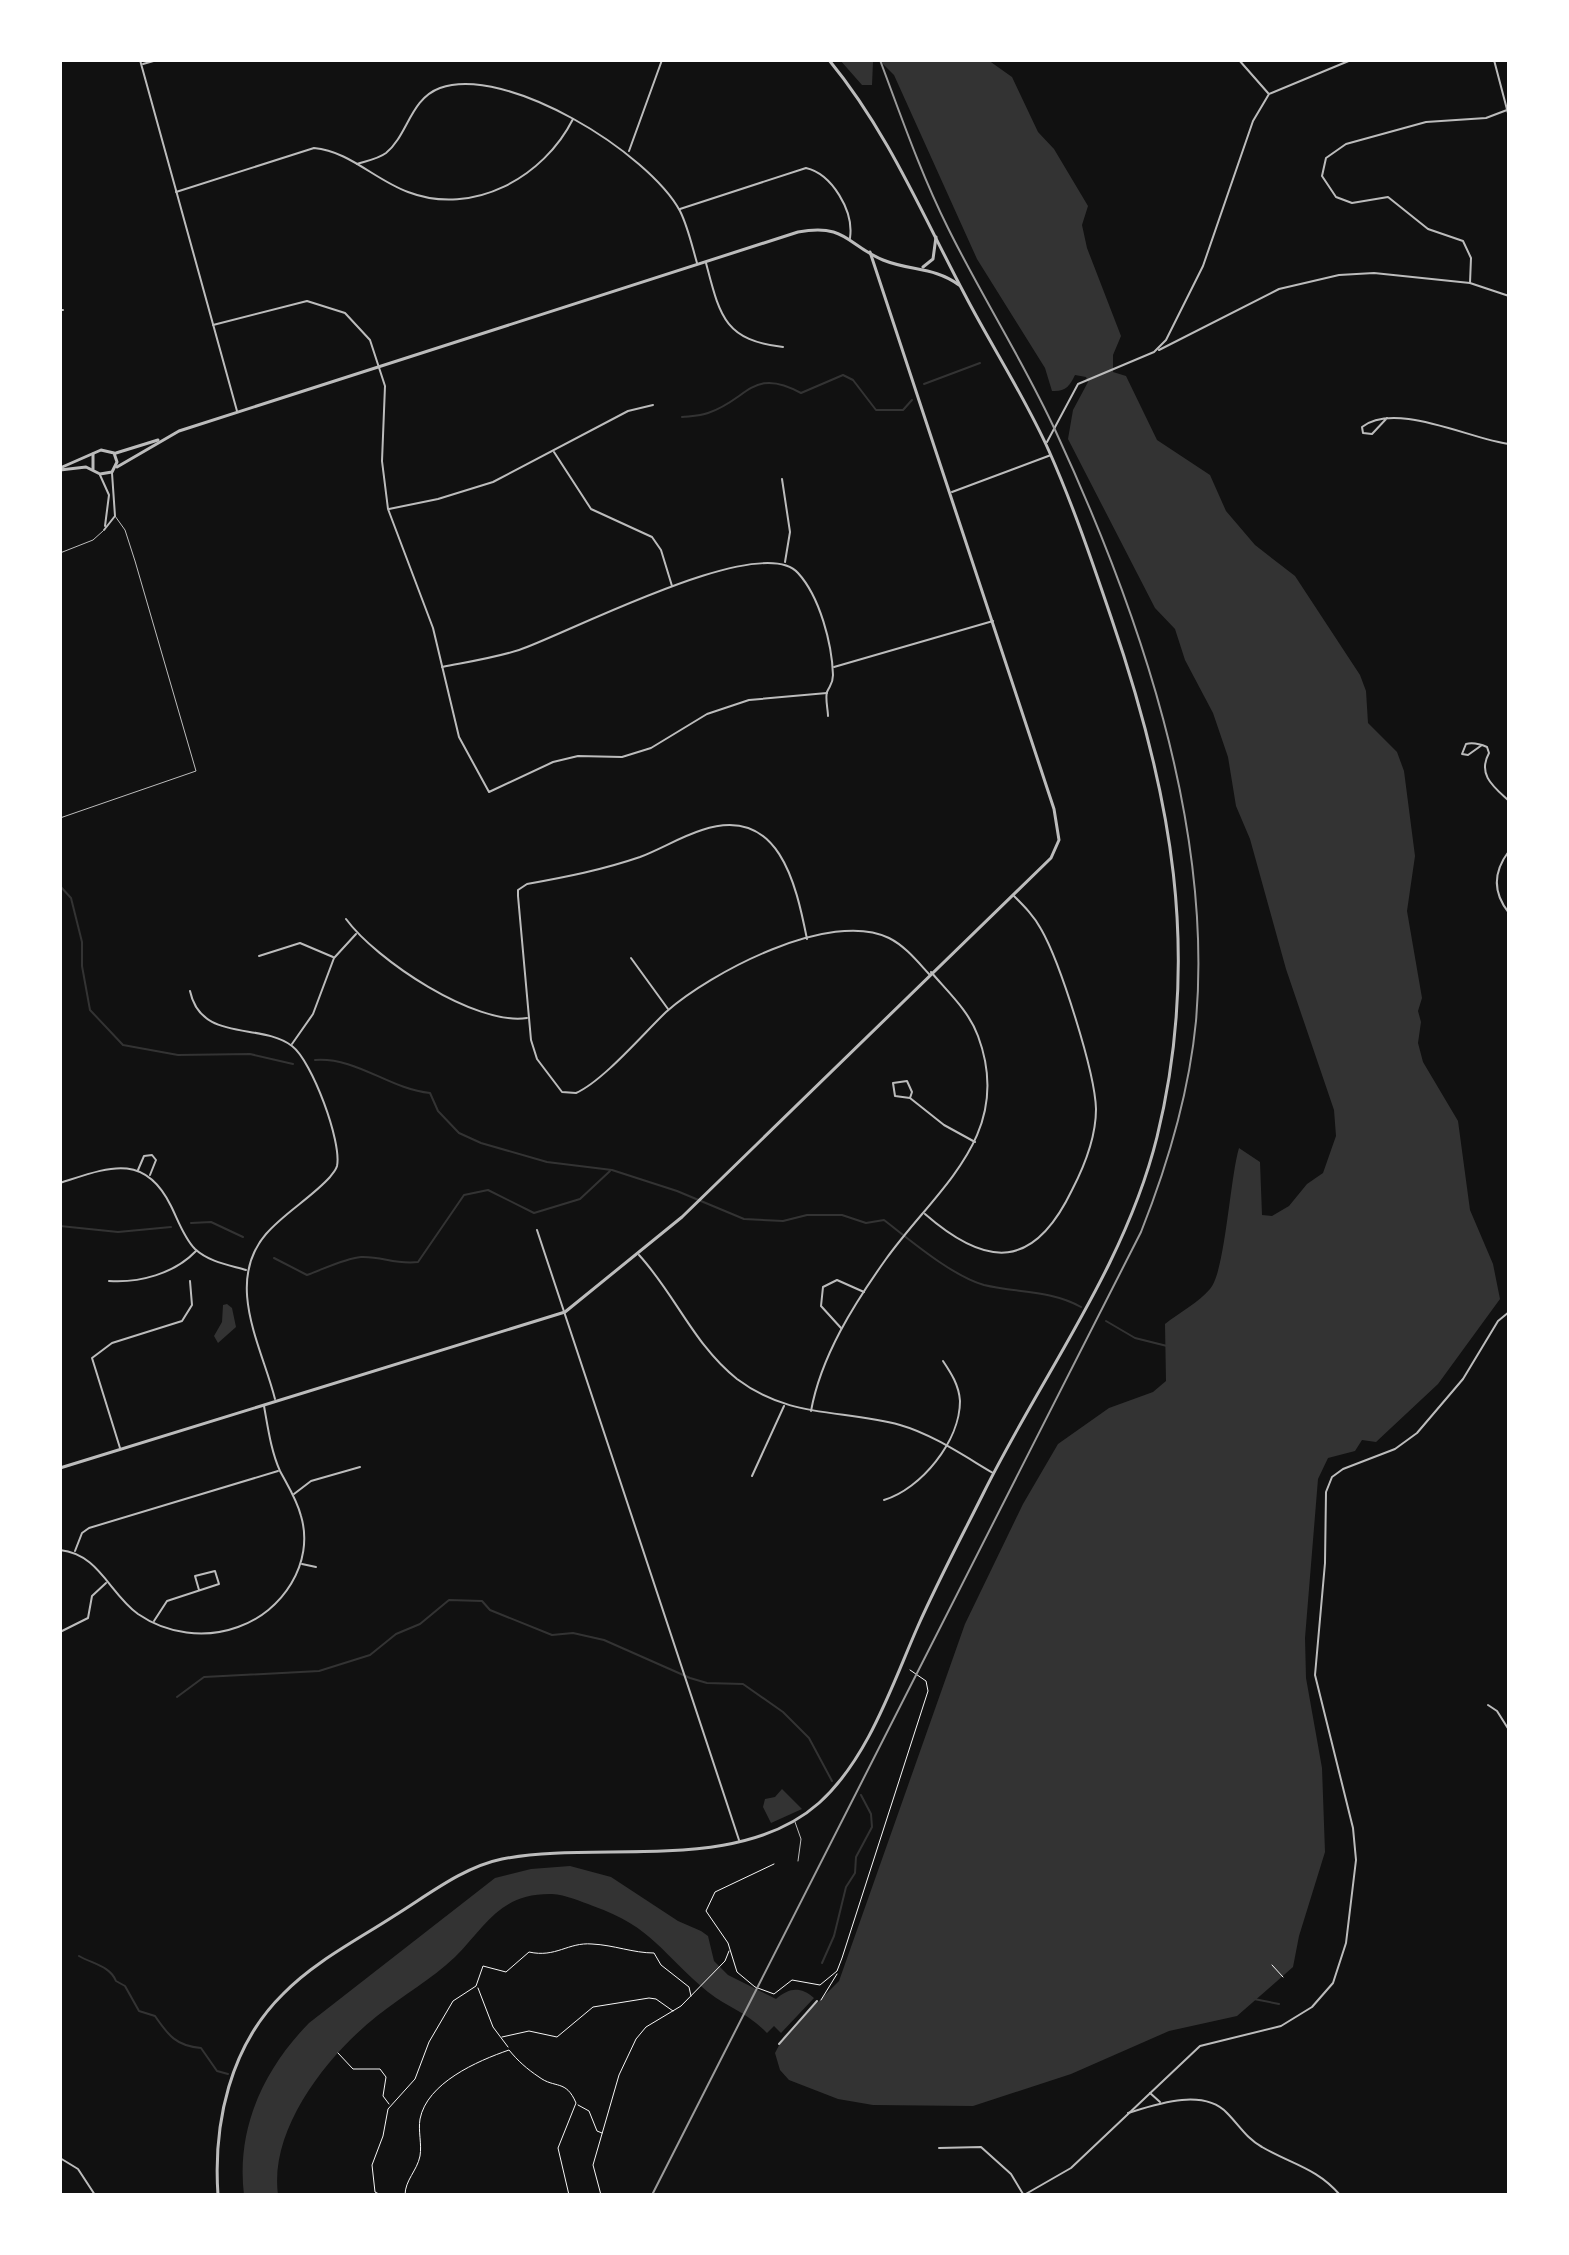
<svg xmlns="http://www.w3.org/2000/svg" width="1569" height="2255" viewBox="0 0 1569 2255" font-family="'Fira Sans Condensed',sans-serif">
<rect width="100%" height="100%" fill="#111"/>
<!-- water -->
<g fill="#333">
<path d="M840,60H877L873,62L872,85H862Z"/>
<path d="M879,60H988L1012,77L1038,132L1054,149L1088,206L1082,225L1087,248L1121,336L1113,355V372L1126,376L1157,440L1210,475L1226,511L1255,545L1295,576L1360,675L1366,691L1368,723L1397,752L1404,771L1415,856L1407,911L1422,998L1418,1011L1421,1022L1418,1043L1423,1062L1458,1121L1470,1210L1493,1264L1500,1299L1438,1384L1376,1442L1362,1440L1355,1451L1328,1458L1318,1479L1305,1638L1306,1678L1322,1768L1325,1852L1299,1936L1293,1967L1237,2016L1169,2031L1071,2074L973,2106L873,2105L838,2099L789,2080L780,2070L775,2053L784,2036L839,1981L965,1624L1023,1504L1058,1444L1109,1408L1153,1392L1166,1381L1165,1324C1179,1313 1199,1302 1210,1289C1225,1273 1230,1178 1239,1148L1260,1162L1262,1215L1272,1216L1289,1206L1307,1184L1323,1173L1336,1136L1334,1110L1286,969L1250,839L1236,806L1228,757L1213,713L1185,660L1175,629L1155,608L1068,439L1073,410L1088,382L1086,377L1075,375C1070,386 1065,392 1052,391L1045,368L977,259L894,75Z"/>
<path d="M227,1304L232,1308L236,1327L218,1343L214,1336L222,1322L223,1305Z"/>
<path d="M782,1789L802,1809L771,1823L763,1807L765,1799L775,1797Z"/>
<path d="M570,1866L611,1877L678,1921L701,1931L708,1936L714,1961L728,1975L776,1999C789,1988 800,1986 814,1998L781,2033L774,2026L767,2033C747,2012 728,2008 708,1992C662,1954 653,1927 593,1906C580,1901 566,1895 552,1894C500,1893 487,1925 455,1957C432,1979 402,1996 377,2016C328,2055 269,2128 278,2195H244C236,2129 263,2070 309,2023L495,1878L531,1869Z"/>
</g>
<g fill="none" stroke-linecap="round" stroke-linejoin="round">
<!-- stream -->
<g stroke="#333" stroke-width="2">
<path d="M924,384L980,363"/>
<path d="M682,417C691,416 700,416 708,413C748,400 752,366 801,393L843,375L853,380L876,410H903L912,400"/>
<path d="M60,886L71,898L82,942V966L90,1010L123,1045L178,1055L250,1054L293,1064"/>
<path d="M315,1060C357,1057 389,1089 430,1093L438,1111L459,1133L481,1143L547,1162L612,1170L677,1191L744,1219L783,1221L807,1215H842L866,1223L884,1220C910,1240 952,1276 984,1285C1017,1293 1051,1290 1081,1307"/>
<path d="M191,1223L211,1222L243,1237"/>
<path d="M60,1226L118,1232L171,1227"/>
<path d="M274,1258L307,1275C324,1269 343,1259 361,1257C382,1256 395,1265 418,1262L464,1195L488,1190L534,1213L580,1199L610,1171"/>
<path d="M1106,1321L1135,1338L1167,1346"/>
<path d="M177,1697L204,1677L319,1671L370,1655L396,1634L420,1624L449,1600L482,1601L490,1610L552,1635L573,1633L604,1640L690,1678L707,1683L743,1684L783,1712L809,1738L832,1781"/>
<path d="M79,1956C93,1964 110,1966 116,1981L125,1986L139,2011L155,2016C168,2035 176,2046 201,2048L217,2071L228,2074"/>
<path d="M822,1963L834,1936L846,1887L855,1873L856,1857L872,1827L871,1814L861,1795"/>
<path d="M1254,1999L1279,2004"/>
</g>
<!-- path -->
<g stroke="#f5f5f5" stroke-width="1">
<path d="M774,1864L715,1892L706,1911L728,1943L737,1972L755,1987L774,1994L792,1980L820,1985L837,1971L842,1958L928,1691L926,1681L910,1670"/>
<path d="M1272,1965L1283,1977"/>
<path d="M478,1988L493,2027L508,2047"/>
<path d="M821,2000L837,1974"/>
<path d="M502,2037L529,2031L557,2037L593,2007L649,1998L656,1999L673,2011"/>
<path d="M338,2053L353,2069H380L386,2077L383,2096L389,2104"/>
<path d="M578,2105L589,2111L597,2131L602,2133"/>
<path d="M381,2195L375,2192L372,2165L383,2136L388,2109L415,2079L429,2042L453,2001L476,1986L483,1966L506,1972L529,1952C556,1958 568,1942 592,1944C614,1945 633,1953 654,1953L661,1965L689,1987L691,1996"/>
<path d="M405,2195C405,2180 417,2171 420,2156C422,2144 418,2131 420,2119C427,2083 477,2061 509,2050C518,2061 527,2069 539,2077C555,2089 566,2079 576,2103L558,2148L569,2195"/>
<path d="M601,2195L593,2165L619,2075L636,2039L646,2027L681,2006L725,1961L729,1951"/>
</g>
<!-- service -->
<g stroke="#bcbcbc" stroke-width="1">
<path d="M60,553L93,540L103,531"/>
<path d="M60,818L196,771L135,561L125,530L115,516"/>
<path d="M795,1822L801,1839L798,1861"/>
</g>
<!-- pedestrian -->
<path stroke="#bcbcbc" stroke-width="2" d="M779,2044L817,2001"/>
<!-- minor -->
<g stroke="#bcbcbc" stroke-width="2">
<path d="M140,60L237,411"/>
<path d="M1239,60L1268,93"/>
<path d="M1494,60L1509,117"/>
<path d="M143,64L157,60"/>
<path d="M629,151L662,60"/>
<path d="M357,164C366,161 378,159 386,153C408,135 410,99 440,88C506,64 649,153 680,211C688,227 692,246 697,263"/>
<path d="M176,192L314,148C349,151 375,180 408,192C473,217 544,177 573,119"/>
<path d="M680,209L806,168C832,174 854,211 850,238"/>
<path d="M706,263C720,316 724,340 783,347"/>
<path d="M1470,283L1471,258L1463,241L1428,229L1388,197L1352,203L1336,197L1322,176L1326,158L1346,144L1426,122L1486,118L1507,110"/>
<path d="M60,310H63"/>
<path d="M213,325L307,301L345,313L370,340L385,386L382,461L388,509L433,628L459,737L489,792L553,762L578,756L622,757L651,748L707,714L749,700L827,693"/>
<path d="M1159,350L1279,289L1339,275L1374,273L1470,283L1509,296"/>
<path d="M1387,418L1372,434L1363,433L1362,427C1395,401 1470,439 1509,444"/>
<path d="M1047,442L1078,384L1154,352L1166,340L1203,266L1253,121L1269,94L1351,60"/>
<path d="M554,452L591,509L652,537L661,550L672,586"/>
<path d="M100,475L109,495L105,526"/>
<path d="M782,479L790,532L785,562"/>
<path d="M952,492L1051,455"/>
<path d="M389,509L438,499L493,482L628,411L653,405"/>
<path d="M104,530L115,516L112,473"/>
<path d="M442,667C467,662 494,658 519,650C567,634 761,531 798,573C820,597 832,644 833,675C833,684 830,685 827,692C825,698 828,710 828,716"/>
<path d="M834,667L993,621"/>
<path d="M1482,745L1468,755L1462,754L1466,744C1474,742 1480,744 1487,747L1489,753C1477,775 1494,787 1509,801"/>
<path d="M1509,851C1493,872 1492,892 1509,913"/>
<path d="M346,919C376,960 475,1026 527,1018"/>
<path d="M807,939C796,884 779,804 702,830C680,837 661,849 640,857C602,870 566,877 527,884L518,890V896L531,1040L537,1059L562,1092L576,1093C603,1081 643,1034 666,1012C710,973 830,909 889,938C905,946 917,961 929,974"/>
<path d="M259,956L300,943L333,957"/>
<path d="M631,958L668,1009"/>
<path d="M190,991C201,1043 261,1022 292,1046C312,1061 342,1142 337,1166C336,1170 333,1173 330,1177C311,1198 284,1213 266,1234C224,1283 262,1347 275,1399"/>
<path d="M292,1044L313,1014L334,958L356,934"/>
<path d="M910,1098L895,1096L893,1083L907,1081L912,1092L910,1098L944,1125L975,1142"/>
<path d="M138,1170L144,1156L152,1155L156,1160L150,1175"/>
<path d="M60,1183C107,1168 144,1151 171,1206C178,1220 184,1238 195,1249C209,1262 229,1265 246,1270"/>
<path d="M925,1214C988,1269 1034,1269 1072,1190C1085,1165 1096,1138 1096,1109C1095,1072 1060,962 1041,929C1034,916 1024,906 1014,896"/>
<path d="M537,1230L739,1840"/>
<path d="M639,1255C675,1294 694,1345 737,1379C790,1419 841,1409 900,1425C932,1434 964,1456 993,1473"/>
<path d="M109,1281C139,1283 174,1274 196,1251"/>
<path d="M841,1328L821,1306L823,1287L837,1280L864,1292"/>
<path d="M811,1411C821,1356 854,1304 886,1259C937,1188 1015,1135 978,1036C969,1011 948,992 931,972"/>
<path d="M120,1448L92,1358L112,1343L182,1321L192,1305L190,1281"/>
<path d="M752,1476L784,1406"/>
<path d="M294,1494L311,1481L360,1467"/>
<path d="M884,1500C921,1489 960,1441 960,1401C959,1385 951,1373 943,1361"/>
<path d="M60,1550C99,1554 109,1593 138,1614C167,1634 205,1639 238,1627C282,1612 315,1563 301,1516C297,1500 288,1486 280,1471C271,1451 268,1428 264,1406"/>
<path d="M75,1551L82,1533L89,1528L278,1471"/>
<path d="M302,1564L316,1567"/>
<path d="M154,1621L167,1601L219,1584L215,1571L195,1576L199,1590"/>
<path d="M60,1632L88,1618L92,1596L106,1583"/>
<path d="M1488,1705L1497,1711L1509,1730"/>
<path d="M1150,2093L1160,2102"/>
<path d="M1128,2113C1157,2104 1203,2088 1227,2113C1239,2125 1247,2139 1262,2147C1291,2164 1317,2168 1340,2195"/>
<path d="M939,2148L981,2147L1011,2174L1023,2194"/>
<path d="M60,2158L78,2169L95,2195"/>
<path d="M1024,2195L1071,2168L1200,2046L1281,2026L1312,2007L1333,1983L1346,1943L1356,1860L1353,1828L1315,1675L1325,1563L1326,1492L1332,1477L1343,1469L1395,1449L1417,1433L1463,1379L1498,1321L1509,1312"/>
</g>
<!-- tertiary -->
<g stroke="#bcbcbc" stroke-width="3">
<path d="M923,267L933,259L936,237"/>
<path d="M116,453L158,440"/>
<path d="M93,454V469"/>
<path d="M117,467L179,431L798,232C846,223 847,245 883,260C910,271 935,267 959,285"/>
<path d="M60,468L101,450L114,453L117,462L112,472L100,474L86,467L60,470"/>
<path d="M60,1468L565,1312L682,1217L1051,858L1059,840L1054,809L870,252"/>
<path d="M218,2195C213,2123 230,2046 283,1994C314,1962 357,1940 394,1916C428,1895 463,1867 502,1859C600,1840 738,1875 819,1803C868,1759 892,1685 918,1626C938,1581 962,1536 984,1492C1042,1375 1125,1266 1157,1137C1202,954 1171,792 1111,617C1092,561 1073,505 1049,451C1025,397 992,347 965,295C922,214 888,132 829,60"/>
</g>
<!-- rail -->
<path stroke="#9a9a9a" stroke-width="2" d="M652,2195L1141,1232C1168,1164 1189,1094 1196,1021C1213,824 1138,609 1056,432C1024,362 982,297 948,228C921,174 901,116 880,60"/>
</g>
<!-- border -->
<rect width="1569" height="2255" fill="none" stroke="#ffffff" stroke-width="124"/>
</svg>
